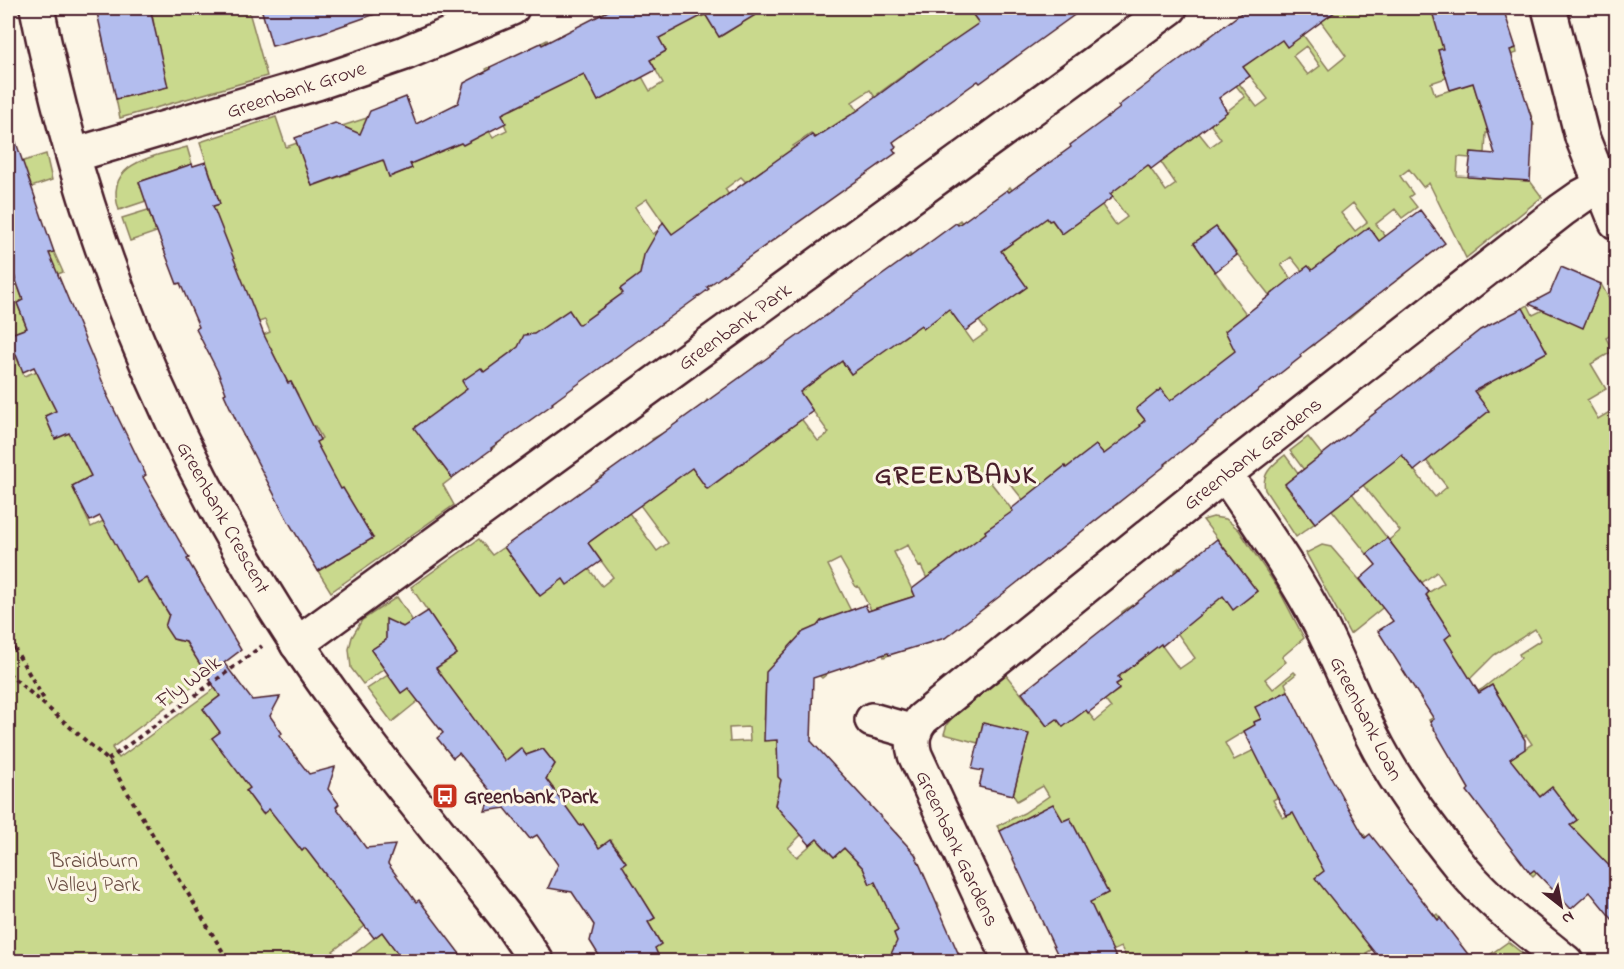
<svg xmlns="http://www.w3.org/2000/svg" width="1624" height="969" viewBox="0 0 1624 969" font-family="'Indie Flower',sans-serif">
<rect width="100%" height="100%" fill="#fcf5e5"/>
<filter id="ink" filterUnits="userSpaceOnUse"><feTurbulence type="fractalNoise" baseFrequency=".0167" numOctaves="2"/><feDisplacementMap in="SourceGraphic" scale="12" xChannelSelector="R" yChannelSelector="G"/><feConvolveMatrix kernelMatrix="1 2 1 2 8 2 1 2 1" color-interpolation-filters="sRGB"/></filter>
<g filter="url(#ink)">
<!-- green -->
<g fill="#c9d98d" stroke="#8a7c5c" stroke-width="1.5" fill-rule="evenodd">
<path d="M151,8H248L267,76L120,118L116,99L167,87L105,49L102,36L154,25Z"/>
<path d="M673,8H695L701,17L706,15L720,37L751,17L756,11L755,8H968L1008,63L1003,67L1001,64L924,60L878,94L906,133L902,136L870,90L852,102L860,114L815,138L811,134L793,146L802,159L746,182L741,177L725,189L737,207L734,209L762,248L758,250L685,245L712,284L707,287L682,250L635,284L663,323L659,325L630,283L620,289L623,293L583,322L611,361L605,364L569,310L552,321L529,362L556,400L552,403L511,353L484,372L481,368L503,439L492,449L415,428L452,478L443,485L454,505L331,592L318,571L373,538L288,521L307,447L322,438L315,426L300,434L292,418L247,442L243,436L247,433L242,423L298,395L291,382L288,383L270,347L218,372L212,357L270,332L265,320L259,322L162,230L130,241L122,218L148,210L155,229L208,212L211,207L220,204L200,142L276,117L286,147L297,143L313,186L358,170L342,126L367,118L390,177L412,168L406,153L435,126L430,117L433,116L489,131L493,137L507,130L484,79L489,77L486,69L490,67L511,110L561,85L541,43L547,40L556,58L572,50L598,101L623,56L601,14L606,12L650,91L663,83L650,60L666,51L659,38L683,25ZM647,199L665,225L653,234L635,207Z"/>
<path d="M1252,8H1260L1275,28H1298L1329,70L1346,56L1321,22L1340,8H1431L1432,10L1439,8H1503L1444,27L1450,46L1438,50L1444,71L1516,48L1517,53L1452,74V76L1431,83L1435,95L1473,83L1486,123L1529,109L1534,125L1512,123L1511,135L1486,133L1485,153L1471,152L1470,158L1458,157L1457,176L1530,181L1542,197L1466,258L1429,183L1423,187L1409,169L1400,176L1413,194L1409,197L1417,207L1402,218L1395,209L1376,224L1411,269L1398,280L1370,243L1333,271L1362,308L1349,319L1308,266L1302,271L1291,257L1281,265L1291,279L1288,281L1286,308L1314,345L1310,347L1216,227L1194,243L1247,315L1266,384L1188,388L1217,424L1213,427L1194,403L1170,401L1161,389L1145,420L1140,425L1169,462L1165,464L1152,447L1104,454L1096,446L1090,466L1119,503L1116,505L1102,488L1072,475L1065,467L1024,501L992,461L981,470L1020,520L1005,531L998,522L985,531L992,541L970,559L963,550L950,560L952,632L921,566L919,567L908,545L894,552L915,596L874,609L889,655L884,657L871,610L858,586L856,587L840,559L828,565L853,615L812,628L827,674L822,678L789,648L773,664L780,671L766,682L764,732L811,734V738L777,740L778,756L788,788L776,798L775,805L805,831L788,848L797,857L824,833L827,836L820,843L834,857L844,848L861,866L896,833L903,842L864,870L870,884L875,882L895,923L938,903L939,906L894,933L907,961L661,962L659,958L634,961L661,944L648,922L655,918L643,899L584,891L626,862L611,840L599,848L583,824L580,826L535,805L554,789L546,779L555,764L543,749L526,755L520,748L504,762L491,761L475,773L468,765L488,750L469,716L471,714L447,684L418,701L392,722L367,689L388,675L401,693L457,654L411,587L479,539L492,555L504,547L539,595L543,576L585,564L602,586L613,577L588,543L626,515L599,478L602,476L657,551L668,543L640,505L679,477L652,439L665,432L708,489L746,460L705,403L707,400L744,448L790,414L755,366L759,363L818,441L829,433L799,392L841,361L851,374L893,344L892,324L903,338L921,325L924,328L936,319L944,310L906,258L910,254L948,307L984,260L956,223L960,220L1000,275L1026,286L1001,251L1034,227L1007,190L1010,187L1036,223L1046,216L1052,220L1062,234L1080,221L1086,195L1058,156L1061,154L1096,203L1099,201L1116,225L1127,217L1100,179L1121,185L1133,176L1123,162L1133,155L1107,118L1108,117L1145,161L1166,191L1176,184L1147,142L1194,136L1153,79L1155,78L1210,147L1221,139L1196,105L1212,123L1245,97L1202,42L1205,39L1257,107L1268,99L1243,67L1277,42ZM1306,46L1320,66L1308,75L1293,56ZM1353,203L1367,222L1355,231L1341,213ZM979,321L987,332L973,342L965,331ZM749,727L750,741L730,742L729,728Z"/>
<path d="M187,147L192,164L139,182L146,201L119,210C103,162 153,157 187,147Z"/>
<path d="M46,154L52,180L8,195V166Z"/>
<path d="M54,252L63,272L19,289L23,300L17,303L27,328L8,336L24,376L43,369L51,387L47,393L54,407L60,406L61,409L45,416L55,439L72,432L79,452L91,476L72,486L91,527L112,517L153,591L193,569L198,578L161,601L171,618L173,639L179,641L183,638L193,654L203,649L208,675L112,748L119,758L233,675L238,682L203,709L220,732L212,738L284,752L289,748L295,755L246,791L262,813L270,808L341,821L331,881L355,913L381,893L407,890L409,892L333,951L340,961H299L294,955L284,962L8,961V258L11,267Z"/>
<path d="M1601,284L1616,311V332L1606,338L1613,351L1591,364L1606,389L1587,400L1598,419L1616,408V883L1573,847L1541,877L1536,873L1533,876L1530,873L1548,860L1555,837L1577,820L1552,787L1530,804L1522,774L1513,763L1503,770L1500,765L1532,744L1526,735L1502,749L1514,722L1492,685L1430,722L1429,720L1482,689L1521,658L1519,654L1541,640L1535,629L1494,655L1470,679L1436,644L1451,634L1431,603L1413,609L1429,599L1426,594L1444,583L1437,572L1420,584L1417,580L1350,634L1306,553L1322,545L1331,547L1377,600L1396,550L1389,540L1400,531L1363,485L1372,416L1435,497L1447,487L1413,444L1416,382L1419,378L1462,432L1475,393L1492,381L1547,352L1523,308L1528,305L1533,315L1543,310L1583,327Z"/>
<path d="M1308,437L1387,538L1367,554L1332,510L1348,497L1319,459L1304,470L1290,451Z"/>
<path d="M1285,455L1299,474L1285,485L1315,523L1296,537L1265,490C1261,473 1273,465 1285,455Z"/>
<path d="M1213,517L1226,519L1239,530L1279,590L1304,638L1282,657L1286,662L1265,679L1273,689L1294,672L1296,674L1285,683L1288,691L1256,707L1261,719L1254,722L1255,725L1225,743L1234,760L1254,750L1295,768L1321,756L1326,769L1273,800L1283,818L1299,809L1339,844L1362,832L1366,837L1373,949L1366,953L1371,960L1419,929L1437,914L1440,918L1385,961H1128L1121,947L1110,952L1085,904L1108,893L1098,873L1083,880L1062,852L1082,841L1070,818L1050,828L1041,810L1000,831L997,826L1024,813L1049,796L1043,786L1017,801L1013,795L1028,734L983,724L978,743L944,734L947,724L952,718L1006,675L1047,726L1057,719L1063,727L1082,705L1095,721L1111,708L1070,655L1074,653L1108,697L1119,690L1116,684L1121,681L1118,677L1122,612L1132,605L1179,669L1195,658L1175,630L1174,571L1181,566L1212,605L1223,596L1234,609L1257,591L1203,520Z"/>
<path d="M397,597L413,621L404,627L395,623L386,630V640L371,650L384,669L363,684L351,668L349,649L352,637L362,620Z"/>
<path d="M382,932L404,961L344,962Z"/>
<path d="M1508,942L1532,961H1481Z"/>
</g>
<!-- building -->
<g fill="#b3bdee" stroke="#4a1f2b" stroke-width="1.5">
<path d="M96,8H150L168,87L116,99Z"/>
<path d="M261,8H383L384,11L321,33L272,46Z"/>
<path d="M614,8H767L719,37L705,14L659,38L666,51L650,60L656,70L598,101L584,74L502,114L506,123L463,145L461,143L410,164L412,168L389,177L383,160L312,186L295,138L335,123L360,134L370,111L406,97L416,124L458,103L464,83L491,69L490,67L541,43L542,45Z"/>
<path d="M968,8H1084L980,83L978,81L893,142L896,147L893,149L896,153L707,287L709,289L552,403L553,404L491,448L492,449L452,478L414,428L467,389L462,381L481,368L484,372L518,347L524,335L534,334L569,310L579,325L623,293L620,289L640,274L644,255L663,222L672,234L812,135L815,138L857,111L925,60L979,23Z"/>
<path d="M1248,8H1340L1287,47L1282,40L1243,67L1250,76L1219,98L1227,112L1151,169L1148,165L1110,194L1113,197L1062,234L1052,220L1049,221L1047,218L1001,251L1027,287L965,331L949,309L923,329L921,325L851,374L842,361L800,392L813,411L707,489L692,468L588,543L601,561L567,585L563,579L540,596L504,547L906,258L907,259L956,223L958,225L1007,190L1009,192L1071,147L1070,145L1120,108L1118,106Z"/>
<path d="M1431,8H1503L1516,48L1510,50L1533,123L1530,181L1468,177L1471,152L1495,154L1473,83L1450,90L1438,50L1443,49Z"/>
<path d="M8,128H11L54,252L49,253L108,395H107L146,475L143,477L189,558L187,559L241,650L224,663L252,700L280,697L270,716L282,733L279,735L309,774L335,767L328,789L339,804L336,807L366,848L395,845L388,864L416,902L419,900L466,962H404L382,932L374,938L305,848L302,851L269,809L263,814L246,791L250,788L212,738L220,732L203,709L220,696L186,642L173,639L165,627L169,614L146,577L137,583L100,516L90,521L72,486L91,476L69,433L55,439L45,416L56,411L34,367L23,372L8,335L27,328L17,303L23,300L8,258Z"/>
<path d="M206,162L220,204L213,206L264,335L288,383L291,382L320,440L316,442L341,489L343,488L373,538L318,571L288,521L240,429L224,394L226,393L218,372L196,329L199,327L180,283L177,284L156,229H155L139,182L192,164L193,166Z"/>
<path d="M1420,210L1445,243L1300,355L1301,357L1165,464L1166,465L1004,593L945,638L889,655L888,653L813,678L811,741L915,854L962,962H907L905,958L891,954L897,941L894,933L898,931L875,882L870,884L863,868L844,848L834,857L817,839L810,845L775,805L781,780L778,777L777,740L764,741L766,672L803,632L817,626L821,621L865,605L868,611L915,596L912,589L986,533L985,531L1013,511L1011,509L1065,466L1066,468L1096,445L1104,454L1141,426L1140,425L1145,420L1136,409L1161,389L1170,401L1235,351L1225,331L1297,274L1308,266L1312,270L1369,227L1379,241Z"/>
<path d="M1216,227L1237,255L1215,272L1194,243Z"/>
<path d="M1561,267L1601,284L1583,328L1529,304L1550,293Z"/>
<path d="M1523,308L1547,352L1474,391L1489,411L1414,471L1402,455L1315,523L1285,484L1480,330Z"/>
<path d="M1387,538L1429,592L1426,595L1451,634L1445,639L1479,693L1492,685L1525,740V749L1510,759L1540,797L1552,787L1577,820L1570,825L1617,874V925L1590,892L1571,909L1534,870L1530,873L1467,791L1469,789L1430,722L1434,719L1378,631L1393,621L1360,579L1376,565L1367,554Z"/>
<path d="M1217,539L1257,591L1233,610L1223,596L1162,646L1161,644L1118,677L1121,681L1116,684L1119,689L1088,713L1086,710L1063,727L1057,719L1047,726L1022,693Z"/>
<path d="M428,611L457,654L436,668L505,761L521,748L526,755L543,749L555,764L546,779L580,826L583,824L599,848L610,840L626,862L622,865L655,918L648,922L661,944L655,948L661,962H603L590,941L594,925L572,892L548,888L558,865L537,835L530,839L505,808L485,811L491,792L459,753L453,758L437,738L443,733L408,688L401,693L371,650L386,640V619L403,627Z"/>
<path d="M1288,691L1331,777L1365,838L1370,834L1438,920L1440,918L1474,962H1382L1315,878L1324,871L1293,813L1287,816L1244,731L1255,725L1254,722L1261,719L1255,707Z"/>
<path d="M983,723L1029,734L1013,795L979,787L983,771L972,769Z"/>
<path d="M1053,804L1063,821L1070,818L1108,893L1090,902L1118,962H1061L1000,831Z"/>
</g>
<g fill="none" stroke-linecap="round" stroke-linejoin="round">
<!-- minor casing -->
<g stroke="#4a1f2b" stroke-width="38">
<g id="minor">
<path d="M1549,8L1582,137L1616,222"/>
<path d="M74,155L317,83L405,53L512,8"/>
<path d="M1225,474C1258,523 1293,571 1320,624C1339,661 1354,699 1372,736C1396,784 1430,829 1464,871C1494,906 1531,933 1566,962"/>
<path d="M297,644L1170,8"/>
<path d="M872,720L914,732"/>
<path d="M1011,962L915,755C911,741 913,730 922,719L1225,474L1562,210L1582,196L1601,186"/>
</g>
</g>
<!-- tertiary casing -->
<g stroke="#4a1f2b" stroke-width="38">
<path id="tertiary" d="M37,8C81,229 167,444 291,634C356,734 435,826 509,921L537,962"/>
</g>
<!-- path -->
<g stroke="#4a1f2b" stroke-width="4" stroke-dasharray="4.5 4.5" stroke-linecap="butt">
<path d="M8,641L16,651L45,701"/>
<path d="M8,673L108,760L229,962"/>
<path d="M108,760L262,646"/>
</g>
<!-- minor -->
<use href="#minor" stroke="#fcf5e5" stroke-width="33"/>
<!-- tertiary -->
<use href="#tertiary" stroke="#fcf5e5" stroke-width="33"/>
</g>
</g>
<!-- icons -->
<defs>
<g id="bus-square" transform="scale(1.35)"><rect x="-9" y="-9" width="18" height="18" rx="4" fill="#c8321e" stroke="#fcf5e5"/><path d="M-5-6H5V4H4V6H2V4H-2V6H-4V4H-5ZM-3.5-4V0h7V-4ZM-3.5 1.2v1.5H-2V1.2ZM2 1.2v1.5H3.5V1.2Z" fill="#fff"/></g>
</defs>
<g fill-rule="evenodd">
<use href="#bus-square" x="445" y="796"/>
</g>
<g text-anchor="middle" stroke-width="6" stroke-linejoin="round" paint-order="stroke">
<!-- street labels -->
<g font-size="21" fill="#4a1f2b" stroke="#fcf5e5">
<text transform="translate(296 89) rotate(-18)" y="7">Greenbank Grove</text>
<text transform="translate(734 326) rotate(-36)" y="7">Greenbank Park</text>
<text transform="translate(1252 453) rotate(-38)" y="7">Greenbank Gardens</text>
<text transform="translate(224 517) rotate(61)" y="7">Greenbank Crescent</text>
<text transform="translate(188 681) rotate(-36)" y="7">Fly Walk</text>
<text transform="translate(1367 718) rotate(63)" y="7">Greenbank Loan</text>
<text transform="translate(958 848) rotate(65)" y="7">Greenbank Gardens</text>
</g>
<!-- poi labels -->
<g font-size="21" font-weight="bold" fill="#4a1f2b" stroke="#fcf5e5" text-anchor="start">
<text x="464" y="803">Greenbank Park</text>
</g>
<!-- park labels -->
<g font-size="21" fill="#6a4e44" stroke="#fcf5e5">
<text x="94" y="867">Braidburn<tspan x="94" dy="24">Valley Park</tspan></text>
</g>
<!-- district labels -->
<g font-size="27" font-weight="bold" letter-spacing="1.5" fill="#4a1f2b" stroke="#fcf5e5">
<text x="956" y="483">GREENBANK</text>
</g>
</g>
<!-- margin -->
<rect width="1624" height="969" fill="none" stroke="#fcf5e5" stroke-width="30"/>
<rect x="15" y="15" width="1594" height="939" fill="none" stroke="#4a1f2b" stroke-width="2" filter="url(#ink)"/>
<!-- north arrow -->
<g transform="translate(1561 906) rotate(149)" stroke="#fcf5e5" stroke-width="4.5" paint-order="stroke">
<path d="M0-4.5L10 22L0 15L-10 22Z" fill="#4a1f2b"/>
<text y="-9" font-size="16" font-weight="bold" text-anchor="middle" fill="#4a1f2b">N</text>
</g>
</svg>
